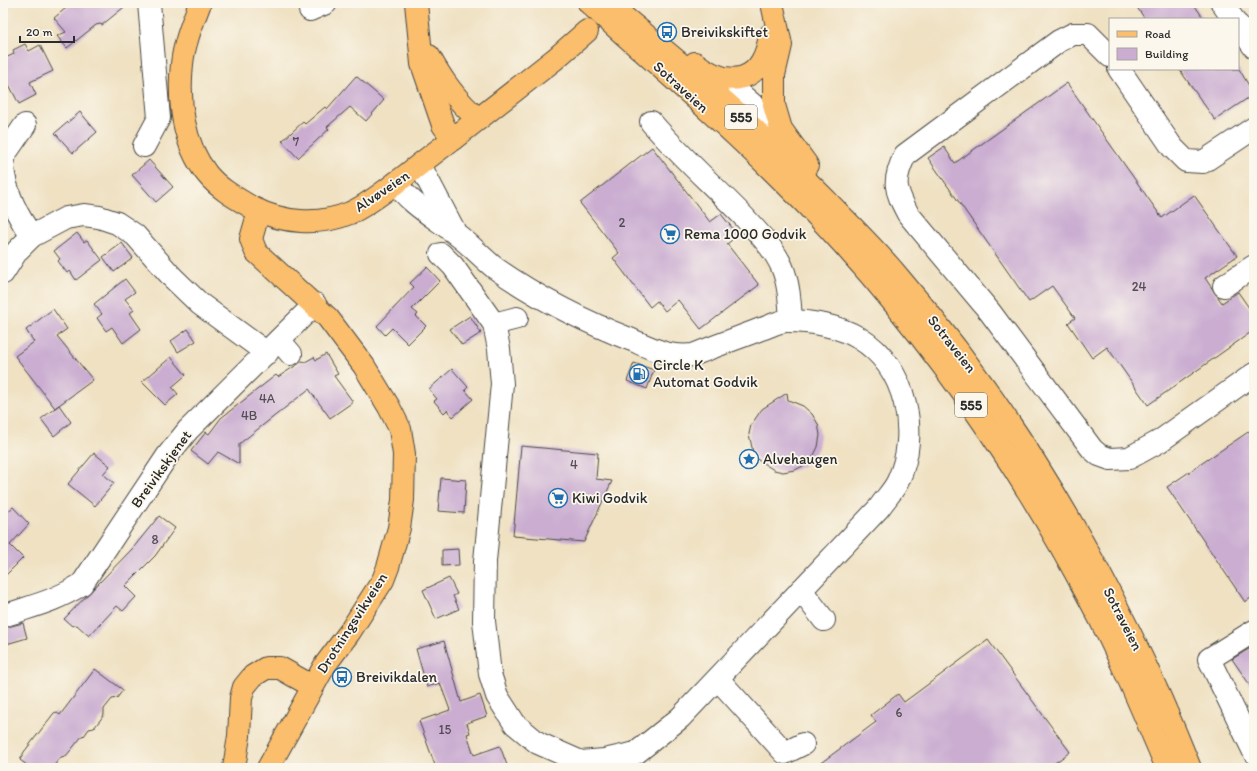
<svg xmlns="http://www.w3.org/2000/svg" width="1257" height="771" viewBox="0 0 1257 771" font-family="Itim,sans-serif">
<rect width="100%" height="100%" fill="#fbf7ec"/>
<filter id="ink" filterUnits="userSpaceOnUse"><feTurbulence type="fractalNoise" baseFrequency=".025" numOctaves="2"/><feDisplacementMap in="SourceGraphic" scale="8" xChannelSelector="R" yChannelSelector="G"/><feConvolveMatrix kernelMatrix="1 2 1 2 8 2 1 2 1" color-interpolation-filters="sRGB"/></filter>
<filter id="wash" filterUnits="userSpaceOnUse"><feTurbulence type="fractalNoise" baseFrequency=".012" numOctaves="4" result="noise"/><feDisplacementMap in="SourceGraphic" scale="16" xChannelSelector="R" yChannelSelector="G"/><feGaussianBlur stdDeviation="0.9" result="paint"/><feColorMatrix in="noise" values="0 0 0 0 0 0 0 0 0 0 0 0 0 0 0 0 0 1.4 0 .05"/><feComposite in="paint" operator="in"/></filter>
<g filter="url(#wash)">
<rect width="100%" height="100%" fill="#efe1c2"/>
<g id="blocks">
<!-- building -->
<g fill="#caadd1">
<path d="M72,3H129L102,25L100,24L96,25L67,48L57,36L66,32L54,18Z"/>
<path d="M1134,3H1193L1204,19H1145Z"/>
<path d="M25,44L29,51L40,45L53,71L30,82L36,95L19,104L3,73V59L14,54L13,50Z"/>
<path d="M1179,69H1239L1254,94L1215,120Z"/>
<path d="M356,76L384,100L366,121L350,107L327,127L329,129L298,158L282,141L303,122L305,124L325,107L327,109Z"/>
<path d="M1067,83L1162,218L1194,195L1237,256L1205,278L1222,303L1238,292L1254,315V330L1148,405L1107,347L1092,358L1068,323L1075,318L1052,286L1029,302L928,158L944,147L955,163Z"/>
<path d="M80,112L97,132L73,153L55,133Z"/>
<path d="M652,147L710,222L721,214L738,235L727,244L759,285L701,329L678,300L665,311L657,301L650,307L613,258L619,253L580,203Z"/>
<path d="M149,160L173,187L156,202L132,175Z"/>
<path d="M77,233L84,242L87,240L102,260L76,280L70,271L67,273L58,261L60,259L54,251Z"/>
<path d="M122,243L133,258L114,272L103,257Z"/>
<path d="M427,267L440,281L412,309L418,314L416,316L426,326L408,344L392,328L385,335L377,326L414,287L410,283Z"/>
<path d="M125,279L135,292L125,299L134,310L130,313L141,329L123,343L112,327L106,331L97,318L102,314L94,304Z"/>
<path d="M53,309L67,329L57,336L93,380L55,408L15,356L34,342L26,330Z"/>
<path d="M470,316L481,333L462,345L450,329Z"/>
<path d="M188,329L196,341L178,352L171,341Z"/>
<path d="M326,354L338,374L334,376L353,402L330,418L309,389L239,444V464L218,452L208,464L191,451L206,432L209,434L221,418L276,375L278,377L303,361L305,362L314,357L316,360Z"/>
<path d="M171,357L186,375L172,387L178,394L165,405L142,382Z"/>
<path d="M634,363L654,370L647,389L627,381Z"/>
<path d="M452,369L468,387L465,390L473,399L453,417L447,410L444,413L434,401L437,399L429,389Z"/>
<path d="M787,393L788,400L803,406L812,414L818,424L820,435L818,447L813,457L805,465L795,470L783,472L774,470L758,460L753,452L749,434L751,425L762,409Z"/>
<path d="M59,405L71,422L54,436L41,419Z"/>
<path d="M1254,428V596L1245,602L1167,487Z"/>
<path d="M521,446L598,453L596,479L612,481L584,542L513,536Z"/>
<path d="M94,453L110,466L103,474L114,483L95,506L68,484Z"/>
<path d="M441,478L466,480L464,513L438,511Z"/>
<path d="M13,507L29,524L10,545L23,558L3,578V516Z"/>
<path d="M159,516L175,528L155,556L125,586L136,597L123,611L117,606L89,636L77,625L72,626L64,619L133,548Z"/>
<path d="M458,549L459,565L442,566V550Z"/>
<path d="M449,578L457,594L453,596L459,609L436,619L423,590Z"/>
<path d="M23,623L27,638L3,645V628Z"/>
<path d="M988,640L1070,752L1048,768H814L876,722L871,715L898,694L904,702Z"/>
<path d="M444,641L461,702L480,695L487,716L467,723L470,733L467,734L474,755L500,746L508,768H436L419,721L450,710L440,683L427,687L416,649Z"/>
<path d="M1254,646V691L1232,659Z"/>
<path d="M95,669L123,690L117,698L112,699L104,709V715L94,728L89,729L84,736L83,735L66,756L61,757L52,768H31L20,760L24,752L54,713L56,712L60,715Z"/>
</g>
</g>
</g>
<g filter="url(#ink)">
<use href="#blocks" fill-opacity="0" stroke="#484642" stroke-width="1"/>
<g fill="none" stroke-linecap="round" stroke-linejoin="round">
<!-- minor casing -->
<g stroke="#484642" stroke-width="24">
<g id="minor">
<path d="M1222,3L1233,19"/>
<path d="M310,10L326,3"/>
<path d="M1238,25L1254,47"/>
<path d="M1110,56L1088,34H1073L1059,41L905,155C892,182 895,189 908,214L990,312L1092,449L1099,455L1110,459L1129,458L1160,441L1254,374"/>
<path d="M1119,69L1172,147L1186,161L1203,162L1254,128"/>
<path d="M723,79L781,129"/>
<path d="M651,122C680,156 714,186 745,218C758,233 774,248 782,267C789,283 790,304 791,321"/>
<path d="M144,146L159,118L149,3"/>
<path d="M3,165L5,154L25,125"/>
<path d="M420,165L454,230"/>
<path d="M3,168C6,193 17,216 32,236"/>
<path d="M396,183C411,205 435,217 456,234C470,244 481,257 495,268C538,298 583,321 632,340C653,349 669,358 693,355C715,346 738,338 761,329C769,327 778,321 787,321C811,321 839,326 859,338C907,367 920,433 898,481C894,490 885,499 879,508L680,718L636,753L604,760L581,762L538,743L515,724L497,696L490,674L484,621L485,561L502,384L499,349L494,324L453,266L441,254"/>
<path d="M3,273L17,251L32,236L66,218L84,215L99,217L117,223L135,235L173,278L200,304L267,353"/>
<path d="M1224,286L1254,266"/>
<path d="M494,324L517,318"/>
<path d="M279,340L291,354"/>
<path d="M801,590L824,620"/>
<path d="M3,616C32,606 56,601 82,584L168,455L188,430L315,304"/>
<path d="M1254,631L1209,659L1254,752"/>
<path d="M718,679L785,753L803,744"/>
</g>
</g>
<!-- major casing -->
<g stroke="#484642" stroke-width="24">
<g id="major">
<path d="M200,3C193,22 184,43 182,64C178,101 183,144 207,174C219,189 236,198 253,208C282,223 319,226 350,213C370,204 387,189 405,176C421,163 437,151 453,139"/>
<path d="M259,211L251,239L256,252L328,318L364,366L389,407L400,429L404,454L403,500L399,528L388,567L383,580L349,633L325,665L268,768"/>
<path d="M234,768L239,736L241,698L244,687L253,676L266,668H280L312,686"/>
</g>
</g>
<!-- highway casing -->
<g stroke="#484642" stroke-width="24">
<g id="highway">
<path d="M416,3L422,64L443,125L453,139L555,59L587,31"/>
<path d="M589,3C675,81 765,157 843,244C940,352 1023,472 1090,600C1119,654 1143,711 1167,768"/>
<path d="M607,3C649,38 693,73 734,110C765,139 795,169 825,199C849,224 874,248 896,274C1022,420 1118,589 1190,768"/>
<path d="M772,3L781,45L774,75V105L781,129L807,165"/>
<path d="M429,56C443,81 456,100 478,119"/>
<path d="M695,63C730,90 763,83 770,35"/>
</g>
</g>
<!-- minor -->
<use href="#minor" stroke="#fff" stroke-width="22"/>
<!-- major -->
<use href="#major" stroke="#fabe6d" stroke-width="22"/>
<!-- highway -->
<use href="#highway" stroke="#fabe6d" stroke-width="22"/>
</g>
</g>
<!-- icons -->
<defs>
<g id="bus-ring" transform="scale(1)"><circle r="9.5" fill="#fbf7ec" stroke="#1f6fb2" stroke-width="1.5"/><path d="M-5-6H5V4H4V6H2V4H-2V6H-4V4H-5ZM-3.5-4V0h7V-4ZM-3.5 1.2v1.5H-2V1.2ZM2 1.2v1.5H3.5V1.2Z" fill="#1f6fb2"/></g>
<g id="supermarket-ring" transform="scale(1)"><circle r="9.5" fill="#fbf7ec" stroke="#1f6fb2" stroke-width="1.5"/><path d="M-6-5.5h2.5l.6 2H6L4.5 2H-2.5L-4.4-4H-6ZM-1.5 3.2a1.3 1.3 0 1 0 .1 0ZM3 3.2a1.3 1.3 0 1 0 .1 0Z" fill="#1f6fb2"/></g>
<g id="fuel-ring" transform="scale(1)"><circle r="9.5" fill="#fbf7ec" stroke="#1f6fb2" stroke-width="1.5"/><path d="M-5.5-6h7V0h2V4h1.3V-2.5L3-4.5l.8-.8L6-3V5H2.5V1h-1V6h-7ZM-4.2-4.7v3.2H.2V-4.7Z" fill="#1f6fb2"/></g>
<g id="sight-ring" transform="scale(1)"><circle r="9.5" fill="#fbf7ec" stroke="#1f6fb2" stroke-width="1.5"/><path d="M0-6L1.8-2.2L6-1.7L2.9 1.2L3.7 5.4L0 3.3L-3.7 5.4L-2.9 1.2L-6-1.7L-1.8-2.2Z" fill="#1f6fb2"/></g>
</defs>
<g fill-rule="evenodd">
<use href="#bus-ring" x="667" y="32"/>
<use href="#supermarket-ring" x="670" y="234"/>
<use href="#fuel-ring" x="639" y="374"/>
<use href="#sight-ring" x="749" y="459"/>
<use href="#supermarket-ring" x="558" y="498"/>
<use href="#bus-ring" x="342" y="677"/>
</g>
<g text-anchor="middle" stroke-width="3.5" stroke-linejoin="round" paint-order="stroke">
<!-- number labels -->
<g font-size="13" fill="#534c54">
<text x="296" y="146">7</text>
<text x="622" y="227">2</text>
<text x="1139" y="291">24</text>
<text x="267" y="403">4A</text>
<text x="249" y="420">4B</text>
<text x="574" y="469">4</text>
<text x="155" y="544">8</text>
<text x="899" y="717">6</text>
<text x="445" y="734">15</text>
</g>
<!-- shield labels -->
<g fill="#fbf7ec" stroke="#696865" stroke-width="1">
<rect x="725" y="105" width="32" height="24" rx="3"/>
<rect x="955" y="393" width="32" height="24" rx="3"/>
</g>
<g font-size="14" font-weight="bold" fill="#2b2b2b">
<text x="741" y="122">555</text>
<text x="971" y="410">555</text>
</g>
<!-- poi labels -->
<g font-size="15" fill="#2b2b2b" stroke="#fbf7ec" text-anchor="start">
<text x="681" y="37">Breivikskiftet</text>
<text x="684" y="239">Rema 1000 Godvik</text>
<text x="653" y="370">Circle K<tspan x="653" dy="17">Automat Godvik</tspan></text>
<text x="763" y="464">Alvehaugen</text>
<text x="572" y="503">Kiwi Godvik</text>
<text x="356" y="682">Breivikdalen</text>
</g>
<!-- street labels -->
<g font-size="15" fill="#2b2b2b" stroke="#fbf7ec">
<text transform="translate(681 87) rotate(42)" y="5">Sotraveien</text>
<text transform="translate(382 191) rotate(-34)" y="5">Alvøveien</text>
<text transform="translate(952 344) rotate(52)" y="5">Sotraveien</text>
<text transform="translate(161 469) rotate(-54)" y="5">Breivikskjenet</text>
<text transform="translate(1123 619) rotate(63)" y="5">Sotraveien</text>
<text transform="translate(352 623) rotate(-57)" y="5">Drotningsvikveien</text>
</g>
</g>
<!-- margin -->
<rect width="1257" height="771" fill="none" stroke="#fbf7ec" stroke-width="16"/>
<!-- legend -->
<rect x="1109" y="18" width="130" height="52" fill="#fbf7ec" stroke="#a8a59f"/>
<rect x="1117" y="31" width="20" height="6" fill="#fabe6d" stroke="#a8a59f"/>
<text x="1145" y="38" font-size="12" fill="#2b2b2b">Road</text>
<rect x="1117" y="48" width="20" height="12" fill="#caadd1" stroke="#a8a59f"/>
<text x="1145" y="58" font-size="12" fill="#2b2b2b">Building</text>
<!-- scale -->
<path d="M20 36v6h54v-6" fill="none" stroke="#2b2b2b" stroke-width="2"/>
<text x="26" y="36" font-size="12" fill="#2b2b2b" stroke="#fbf7ec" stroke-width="3" paint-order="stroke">20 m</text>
</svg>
